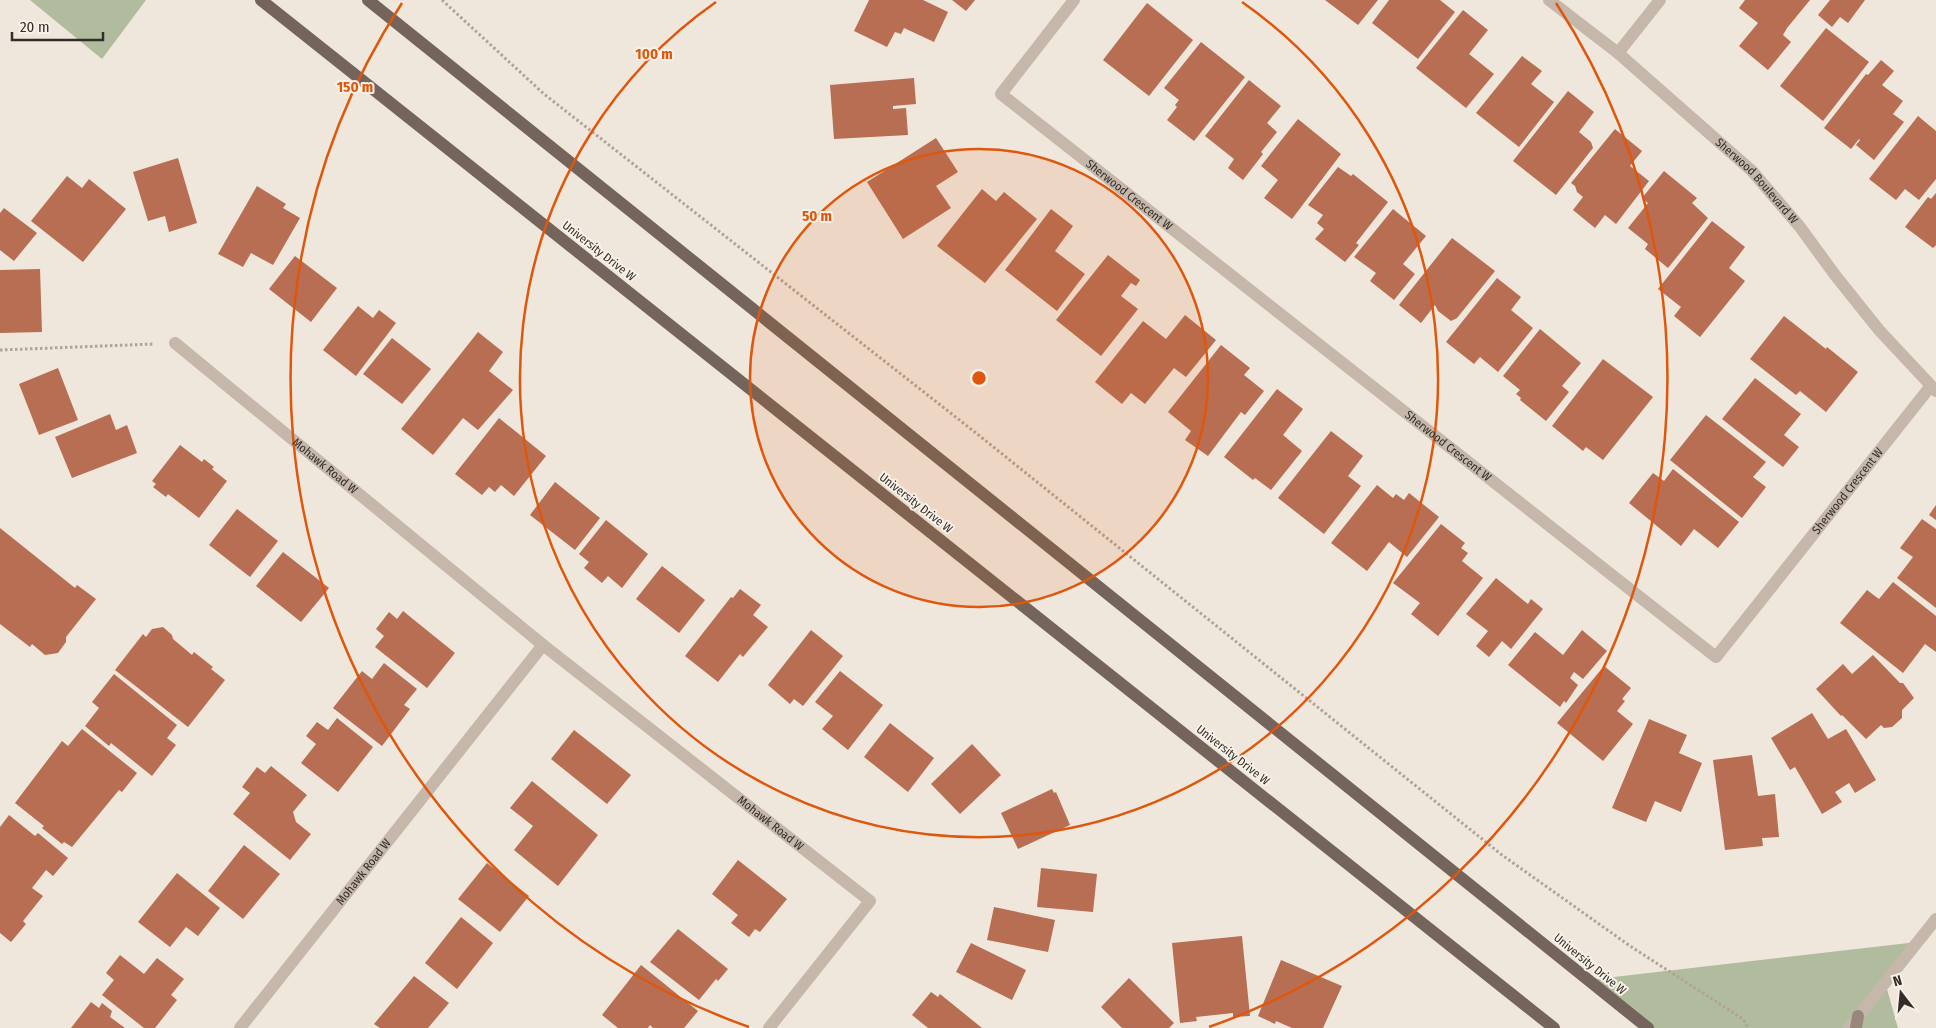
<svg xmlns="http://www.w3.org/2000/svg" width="1936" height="1028" viewBox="0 0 1936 1028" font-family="'Fira Sans Condensed',sans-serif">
<rect width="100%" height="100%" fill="#efe7dc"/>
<!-- green -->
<g fill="#b1bc9e">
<path d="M30,0H146L102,59Z"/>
<path d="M1917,942L1885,982L1898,1028H1648L1588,980Z"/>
</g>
<!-- building -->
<g fill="#b76e52">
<path d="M869,0H923L948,12L934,42L904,28L901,34L895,32L887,47L854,31Z"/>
<path d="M952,0H975L966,11Z"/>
<path d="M1325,0H1378L1358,25Z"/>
<path d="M1389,0H1440L1455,12L1418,59L1372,23Z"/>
<path d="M1745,0H1810L1787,28L1783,35L1791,42L1768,70L1739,46L1758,23L1739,8Z"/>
<path d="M1830,0H1865L1848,23L1840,17L1832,27L1818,15Z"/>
<path d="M1147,3L1193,40L1149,96L1103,60Z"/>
<path d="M1463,10L1488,30L1469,54L1494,74L1466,108L1416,68Z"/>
<path d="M1826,28L1869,62L1823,121L1780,86Z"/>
<path d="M1201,42L1245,77L1194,141L1167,120L1177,107L1175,105L1179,100L1164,88Z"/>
<path d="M1522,56L1542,71L1531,84L1554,102L1519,147L1476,113Z"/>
<path d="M1881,60L1894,71L1882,85L1903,101L1893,114L1904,122L1874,160L1856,145L1860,140L1859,139L1851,149L1824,128L1866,74L1868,75Z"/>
<path d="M914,78L916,104L893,106V109L906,108L908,135L834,139L830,85Z"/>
<path d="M1249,80L1281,106L1267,123L1277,132L1261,152L1263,154L1243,180L1228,168L1234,159L1205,136Z"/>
<path d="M1568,91L1594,112L1579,132L1591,142L1593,148L1556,195L1513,161Z"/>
<path d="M1918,116L1936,131V179L1919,200L1905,189L1896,200L1869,179Z"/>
<path d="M1298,119L1341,154L1292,219L1264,198L1278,180L1261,166Z"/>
<path d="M1615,129L1642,151L1630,166L1649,181L1616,224L1605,215L1595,228L1573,210L1583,197L1577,192L1575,186L1571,183Z"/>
<path d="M936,138L958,172L936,186L951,208L903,239L867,182Z"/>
<path d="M178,158L197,223L169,232L165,216L148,221L133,172Z"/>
<path d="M1338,167L1351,176L1353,174L1388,202L1356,243L1359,245L1345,262L1315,239L1324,229L1317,223L1323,215L1308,205Z"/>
<path d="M1664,171L1697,198L1692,203L1708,218L1668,268L1645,249L1648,244L1628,228L1648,203L1642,198Z"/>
<path d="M67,176L82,188L89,179L126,209L83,262L31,221Z"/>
<path d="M257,186L286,204L283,208L300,218L273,265L251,253L243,267L218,254Z"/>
<path d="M982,189L996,201L1004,192L1037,219L985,283L937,246Z"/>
<path d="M1936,193V245L1933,248L1905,227L1928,197L1931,199Z"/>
<path d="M4,208L37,233L14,261L0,250V213Z"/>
<path d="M1051,209L1073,226L1055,251L1085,274L1057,311L1005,270Z"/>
<path d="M1393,209L1426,236L1403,264L1415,274L1394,300L1370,281L1376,273L1354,257Z"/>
<path d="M1712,221L1745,247L1729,268L1745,281L1700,337L1674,316L1681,307L1658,289Z"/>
<path d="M1452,238L1495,271L1457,318L1451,321L1438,311L1435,305L1421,323L1399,305Z"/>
<path d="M1108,255L1140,280L1136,286L1131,283L1121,296L1138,309L1101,356L1056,320Z"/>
<path d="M295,256L337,288L311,322L269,289Z"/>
<path d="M40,269L42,332L0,333V270Z"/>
<path d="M1497,278L1521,297L1511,310L1533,328L1498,372L1480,357L1474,364L1446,342Z"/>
<path d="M358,306L373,318L379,310L396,323L356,376L323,350Z"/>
<path d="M1185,315L1216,340L1186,377L1174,368L1145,404L1131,393L1122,404L1095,382L1143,321L1166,339Z"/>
<path d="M1784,316L1826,349L1827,347L1858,372L1826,412L1800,391L1796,395L1750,359Z"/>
<path d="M1540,329L1581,363L1562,386L1569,392L1546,421L1520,400L1521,398L1516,394L1520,390L1503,376Z"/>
<path d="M478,332L503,352L489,371L513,390L478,430L463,418L433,455L401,429Z"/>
<path d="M392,338L431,369L402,404L363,374Z"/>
<path d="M1221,345L1250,368L1244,375L1264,391L1245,415L1241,412L1208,456L1185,440L1191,431L1168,412Z"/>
<path d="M1603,359L1653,397L1603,460L1586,447L1583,451L1552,426Z"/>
<path d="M58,368L78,420L39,435L19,384Z"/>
<path d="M1755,378L1801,414L1784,435L1799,447L1783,467L1722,419Z"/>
<path d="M1277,389L1303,409L1283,435L1302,451L1271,490L1255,478L1253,480L1224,457Z"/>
<path d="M110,414L116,430L127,425L137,453L72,478L55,437Z"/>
<path d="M1706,415L1766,462L1753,477L1766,487L1742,518L1670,460Z"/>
<path d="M499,418L546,456L514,496L501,485L495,492L489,487L482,495L455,474Z"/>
<path d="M1331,431L1363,456L1348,476L1361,486L1324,534L1278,498Z"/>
<path d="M180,445L202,462L204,459L214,467L212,469L227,481L199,518L168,494L166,497L153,487L156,484L152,481Z"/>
<path d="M1673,469L1739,522L1718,548L1694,529L1681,546L1629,503L1653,473L1664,481Z"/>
<path d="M555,482L600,518L575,550L530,515Z"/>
<path d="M1377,485L1393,498L1396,494L1404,500L1409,493L1439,517L1407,557L1389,542L1367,571L1331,543Z"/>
<path d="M1936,505V520L1929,515Z"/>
<path d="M237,509L278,541L250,577L209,545Z"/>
<path d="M1922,519L1936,529V608L1897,578L1913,557L1900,548Z"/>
<path d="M606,520L648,554L622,588L608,576L602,583L584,568L589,562L579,554Z"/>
<path d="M1441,524L1465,543L1461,548L1468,553L1462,561L1483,578L1438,636L1411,614L1420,603L1393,583Z"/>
<path d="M0,528L75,588L77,585L96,599L66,637V642L58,653L45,655L32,644L30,647L0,624Z"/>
<path d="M283,552L329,588L301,622L256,586Z"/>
<path d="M662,566L705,600L679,633L636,599Z"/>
<path d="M1496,578L1528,604L1531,599L1543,609L1511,649L1502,641L1489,657L1476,646L1488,631L1466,614Z"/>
<path d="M1893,582L1936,616V652L1925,644L1903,673L1840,623L1867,590L1879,599Z"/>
<path d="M740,589L761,605L753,615L768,627L743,657L740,654L718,682L685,656L731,597L733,598Z"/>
<path d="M403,611L455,653L427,688L375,647L384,636L376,629L389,612L397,619Z"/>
<path d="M163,627L172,635L173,639L192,655L194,652L213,667L211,669L225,680L188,727L115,670L143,634L146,637L152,629Z"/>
<path d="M811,630L843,656L803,706L794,699L790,704L768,685Z"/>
<path d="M1582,630L1607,651L1583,679L1574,672L1570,678L1578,685L1566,703L1564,701L1560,707L1508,665L1535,632L1563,655Z"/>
<path d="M1873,655L1900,683H1903L1914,698L1902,710V718L1892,727L1884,728L1881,725L1866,739L1842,715L1841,716L1816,689L1843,664L1852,674Z"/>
<path d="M384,663L417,689L404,705L410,709L382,746L333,708L362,671L372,679Z"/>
<path d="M1604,666L1631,688L1622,699L1625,701L1617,711L1633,724L1603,761L1557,723Z"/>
<path d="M840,671L883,705L848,750L822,729L833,716L815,702Z"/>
<path d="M114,674L177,725L167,738L176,745L152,776L111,743L109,746L85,726L99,708L92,702Z"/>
<path d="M1812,713L1828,739L1846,729L1876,780L1855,793L1849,783L1835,792L1842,802L1822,814L1795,767L1790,770L1771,738Z"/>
<path d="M337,718L373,747L338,792L301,763L316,744L306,736L317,722L328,730Z"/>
<path d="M1649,719L1687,735L1679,753L1702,763L1681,812L1655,801L1646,822L1612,808Z"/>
<path d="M890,723L934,758L908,792L864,757Z"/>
<path d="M82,729L137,773L122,792L119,790L72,847L64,842L62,844L42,828L44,826L15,803L62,741L68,746Z"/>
<path d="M574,730L631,775L607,804L551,759Z"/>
<path d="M972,744L1001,775L960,814L931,784Z"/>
<path d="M1752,755L1758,796L1775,794L1779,837L1762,838L1763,846L1725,850L1713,760Z"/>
<path d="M271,766L307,795L293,812L296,822L311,834L290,860L233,814L250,793L242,787L257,767L265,773Z"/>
<path d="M532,781L598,835L558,886L514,850L533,826L510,808Z"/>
<path d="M1052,789L1054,793L1056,792L1070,825L1018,849L1001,813Z"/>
<path d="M9,815L35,836L38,833L68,858L53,876L46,870L32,888L43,896L23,921L26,924L11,942L0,933V827Z"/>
<path d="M244,845L280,874L243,919L208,891Z"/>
<path d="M738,860L787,899L760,932L755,929L749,937L731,923L738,915L712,894Z"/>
<path d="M487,863L529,896L500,932L458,899Z"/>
<path d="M1041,868L1097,874L1093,912L1037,907Z"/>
<path d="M177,873L220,908L198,936L186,927L170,947L138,922Z"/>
<path d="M994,907L1055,920L1048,952L987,940Z"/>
<path d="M461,917L493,943L457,989L425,963Z"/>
<path d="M678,929L728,969L718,981L716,979L699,1000L650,962Z"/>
<path d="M1242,936L1250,1016L1233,1017V1013L1196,1017L1197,1021L1180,1023L1172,943Z"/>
<path d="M971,943L1026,970L1012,1000L956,972Z"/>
<path d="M120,955L144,974L157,958L184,979L171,995L177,1000L155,1028H144L102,995L114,980L106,973Z"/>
<path d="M1281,960L1342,986L1323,1028H1292L1276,1021L1275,1024L1258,1016Z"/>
<path d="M641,965L698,1011L684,1028H653L650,1025L648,1028H618L602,1015Z"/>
<path d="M414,976L449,1003L428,1028H380L374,1024Z"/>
<path d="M1129,978L1174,1023L1169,1028H1122L1101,1007Z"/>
<path d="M931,992L938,997L940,994L982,1028H928L912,1015Z"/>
<path d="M91,1002L99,1008L102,1003L112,1011L110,1017L125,1028H71Z"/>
</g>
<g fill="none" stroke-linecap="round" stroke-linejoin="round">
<!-- path -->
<g stroke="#b1a294" stroke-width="3" stroke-dasharray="2.5 2.5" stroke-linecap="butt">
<path d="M442,0L544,94L976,433L1502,855L1630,946L1743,1019L1748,1028"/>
<path d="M0,350L154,344"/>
</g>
<!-- street -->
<g stroke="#c5b7aa" stroke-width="12">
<path id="s1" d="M1074,0L1001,94L1716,657L1930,387"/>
<path id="s2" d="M1549,0L1618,53L1752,171L1800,227L1835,275L1879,330L1936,391"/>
<path d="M1618,53L1660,0"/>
<path id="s3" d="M175,343L543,645L870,901L769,1028"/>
<path id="s4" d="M240,1028L543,645"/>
<path d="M1849,1028L1936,919"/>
</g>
<!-- secondary -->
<path stroke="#99877b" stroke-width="12" d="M1856,1028L1858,1016"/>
<!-- primary -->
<g stroke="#74645b" stroke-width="12">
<path d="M261,0L1554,1028"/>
<path d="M368,0L1648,1028"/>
</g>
</g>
<!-- distance rings -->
<circle cx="979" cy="378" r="229" fill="#df570d" fill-opacity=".12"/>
<g fill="none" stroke="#df570d" stroke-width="2.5">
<circle cx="979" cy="378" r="229"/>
<path d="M1242 2A459 459 0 1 1 716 2"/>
<path d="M749 1027A688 688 0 0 1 402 3M1556 3A688 688 0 0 1 1209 1027"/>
</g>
<g text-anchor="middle" stroke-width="4" stroke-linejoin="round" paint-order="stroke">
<!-- street labels -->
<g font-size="12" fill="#342c28" stroke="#f7f1e8">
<text dy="4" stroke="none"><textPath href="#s2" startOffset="276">Sherwood Boulevard W</textPath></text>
<text dy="4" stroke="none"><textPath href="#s1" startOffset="282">Sherwood Crescent W</textPath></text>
<text transform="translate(599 251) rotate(38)" y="4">University Drive W</text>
<text dy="4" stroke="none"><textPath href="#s1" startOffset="688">Sherwood Crescent W</textPath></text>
<text dy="4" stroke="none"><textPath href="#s3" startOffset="194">Mohawk Road W</textPath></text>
<text dy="4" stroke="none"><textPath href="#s1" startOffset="1241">Sherwood Crescent W</textPath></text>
<text transform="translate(916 503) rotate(38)" y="4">University Drive W</text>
<text transform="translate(1233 755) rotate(38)" y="4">University Drive W</text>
<text dy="4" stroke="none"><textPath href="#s3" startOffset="765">Mohawk Road W</textPath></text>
<text dy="4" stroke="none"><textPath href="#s4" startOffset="199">Mohawk Road W</textPath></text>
<text transform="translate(1590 964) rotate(39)" y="4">University Drive W</text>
</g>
</g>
<circle cx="979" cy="378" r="8" fill="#df570d" stroke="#f7f1e8" stroke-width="2.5"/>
<g font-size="15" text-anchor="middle" font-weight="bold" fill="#df570d" stroke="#f7f1e8" stroke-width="4" stroke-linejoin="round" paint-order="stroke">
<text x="654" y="59">100 m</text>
<text x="355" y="92">150 m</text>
<text x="817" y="221">50 m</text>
</g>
<!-- north arrow -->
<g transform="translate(1901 993) rotate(344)" stroke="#f7f1e8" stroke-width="4" paint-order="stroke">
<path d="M0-4L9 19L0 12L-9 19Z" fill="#342c28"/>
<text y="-8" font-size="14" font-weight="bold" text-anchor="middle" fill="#342c28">N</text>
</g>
<!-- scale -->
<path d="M12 32v8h91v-8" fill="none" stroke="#342c28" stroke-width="2.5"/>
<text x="20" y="32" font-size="15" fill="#342c28" stroke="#f7f1e8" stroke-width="4" paint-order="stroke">20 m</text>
</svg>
